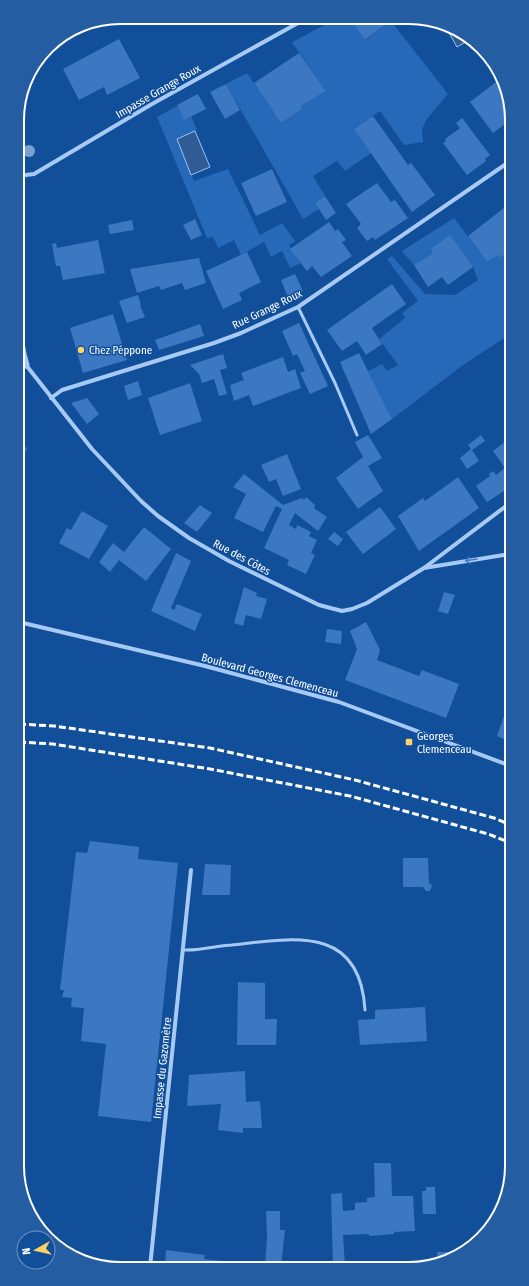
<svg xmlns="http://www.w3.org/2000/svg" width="529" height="1286" viewBox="0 0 529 1286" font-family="'Fira Sans Condensed',sans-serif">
<rect width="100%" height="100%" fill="#124f9a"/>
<!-- green -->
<g fill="#2569b8">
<path d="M338,18H350L366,40L391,21L448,94L426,120L422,129L423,142L404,145L380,111L354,129L371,153L345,171L337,161L313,176L325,196L315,203L319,209L303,219L226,84L247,73L281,123L302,109L301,106L326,91L292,42Z"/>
<path d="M177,106L184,119L191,116L197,130L177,139L194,181L228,169L260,235L282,223L295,241L289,245L301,263L290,268L282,251L271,257L264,242L241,255L234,240L218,248L213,237L207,238L157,117Z"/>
<path d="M454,218L487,262L498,255L500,258L509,252V335L463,365L392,419L368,371L382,364L387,371L398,365L379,339L405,318L402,313L418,301L387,259L392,256L425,294L455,295L478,280L473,267L450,236L433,253L414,265L402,251Z"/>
</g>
<!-- water -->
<g fill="#305c93" stroke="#98c5f7">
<path d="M447,29L469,40L457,47Z"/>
<path d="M195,131L210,167L191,175L177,139Z"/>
</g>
<!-- building -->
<g fill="#3b78c1">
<path d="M350,18L389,19L391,21L365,40Z"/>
<path d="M119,39L140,78L107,95L104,87L79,100L63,69Z"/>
<path d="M299,53L326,91L301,106L302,109L281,123L254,83Z"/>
<path d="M500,79L509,94V121L493,133L470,102Z"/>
<path d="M226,84L240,110L225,119L210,92Z"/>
<path d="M198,94L206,109L184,120L177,105Z"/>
<path d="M373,116L408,165L411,163L435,195L412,212L354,129Z"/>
<path d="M462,118L490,155L485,159L486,161L467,175L443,143L446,141L445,139L460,128L456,123Z"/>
<path d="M272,169L287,202L256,216L241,183Z"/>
<path d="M377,183L391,202L395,200L408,218L375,240L373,237L367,241L357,228L361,224L346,204Z"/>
<path d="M325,196L336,213L326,220L315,203Z"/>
<path d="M509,204V252L500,258L498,255L487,262L468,236Z"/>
<path d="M195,219L202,235L191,240L183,225Z"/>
<path d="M132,220L134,230L110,234L108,225Z"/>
<path d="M329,222L335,231L338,229L346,240L342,242L352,256L321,277L312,266L307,271L290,249Z"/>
<path d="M450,235L473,267L448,285L442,277L428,287L414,265L433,253L431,249Z"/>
<path d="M98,240L105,273L63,280L60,266H56L52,244L56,243L57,248Z"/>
<path d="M247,252L261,282L239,293L242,300L223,309L206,271Z"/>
<path d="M199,258L206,283L185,290L182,283L161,290L159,286L137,293L130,269Z"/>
<path d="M295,274L303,291L289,300L281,280Z"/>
<path d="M392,284L406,304L372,328L382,344L366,355L357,341L342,351L327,330Z"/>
<path d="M138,295L141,305L140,306L145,317L127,323L119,301Z"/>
<path d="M113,314L127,360L83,373L70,328Z"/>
<path d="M299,323L328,386L310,394L300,373L305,371L297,354L293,356L282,331Z"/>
<path d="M200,324L204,336L159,350L155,340Z"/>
<path d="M359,353L392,419L371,434L340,362Z"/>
<path d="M223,354L227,368L220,370L227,394L219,396L214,379L202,383L199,374L190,365Z"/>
<path d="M283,357L288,372L295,369L301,388L253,406L249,395L234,401L230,385L244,380L241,373Z"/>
<path d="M138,381L142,395L128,400L124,386Z"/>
<path d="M190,383L202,421L160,435L148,398Z"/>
<path d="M87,398L99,414L87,424L71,403Z"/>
<path d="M18,427L27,450L18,453Z"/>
<path d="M368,435L382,458L368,466L383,491L358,509L336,478L363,457L355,442Z"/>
<path d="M481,435L485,441L472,450L479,461L467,469L460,458L471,449L468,445Z"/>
<path d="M510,438V487L487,502L476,486L490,476L489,474L493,471L496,475L505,468L493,451Z"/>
<path d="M287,454L301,489L283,496L276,479L269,482L261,465Z"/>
<path d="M244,474L283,505L302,498L304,500L306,497L315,505L314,508L327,517L318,531L295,513L289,525L296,529L297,525L311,532L309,536L317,540L311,553L315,555L306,574L287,565L289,560L264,548L282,509L276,506L263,532L234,518L246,494L233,487Z"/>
<path d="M458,477L479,508L419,551L398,516L423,498L425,501Z"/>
<path d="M200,505L212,513L197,532L184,523Z"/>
<path d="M380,507L396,529L363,554L346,532Z"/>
<path d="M82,511L108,526L89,559L59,543L67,528L71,530Z"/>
<path d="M144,527L171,549L146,581L119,560L110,572L99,562L113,543L124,552Z"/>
<path d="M334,532L343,539L338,546L328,539Z"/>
<path d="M176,553L191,561L171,608L174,610L177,604L202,614L195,631L151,611Z"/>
<path d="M244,587L257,593L256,596L267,599L261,619L246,615L243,626L234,623Z"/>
<path d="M444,592L455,595L448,614L438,611Z"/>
<path d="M366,622L380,650L377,660L419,676L422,670L459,684L446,718L345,680L357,649L350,631Z"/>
<path d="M327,629L342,631L341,644L325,642Z"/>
<path d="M510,699V742L497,736Z"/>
<path d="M90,841L139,847L138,859L178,863L151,1122L98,1116L106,1044L81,1041L84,1008L71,1007L72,998L62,997L64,990H60L76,852L87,853Z"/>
<path d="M403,858H428L429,883L432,885L430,891H426L423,887H403Z"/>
<path d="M205,864L231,865L230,895H202Z"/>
<path d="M238,982L265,983V1019H277L276,1045H237Z"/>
<path d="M425,1007L427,1041L360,1045L358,1020L375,1019V1010Z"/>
<path d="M245,1071L246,1102L260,1101L262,1128H243V1133L218,1130L221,1104L187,1106L189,1075Z"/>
<path d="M374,1163H391L392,1196H413L415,1231L394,1232V1234L369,1236V1234L343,1235L345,1266H333L331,1194L342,1193L343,1211L355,1210V1203L367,1202V1198L375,1197Z"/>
<path d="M426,1187H435L436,1214H423L422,1191H426Z"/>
<path d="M266,1211H280V1230H285L281,1266H265L267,1237Z"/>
<path d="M166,1250L205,1255L204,1259L262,1266L165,1267Z"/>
<path d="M437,1252H448V1257L438,1264Z"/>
</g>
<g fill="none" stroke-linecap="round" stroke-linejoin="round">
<!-- service -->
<g stroke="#a6caf4" stroke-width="3">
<path d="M298,307L335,383L357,435"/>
<path d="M183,950C199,951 215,946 232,945C295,938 360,925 365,1010"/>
</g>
<!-- minor -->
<g stroke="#a6caf4" stroke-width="4">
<path d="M17,176L34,174L152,104L307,18"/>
<path d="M18,369L26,365L92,449L141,501L158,516L189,538L229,561L319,605L342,611L352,609L367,603L424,568L510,554"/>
<path d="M51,398L62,390L214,343L241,333L298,307L509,162"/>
<path d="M424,568L510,503"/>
<path d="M19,622L205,666L339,702L511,766"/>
<path d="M150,1267L191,870"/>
</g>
<!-- tertiary -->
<path stroke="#a6caf4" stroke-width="7" d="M18,230C19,273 13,324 26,365"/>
<!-- rail -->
<g stroke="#fff" stroke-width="3" stroke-dasharray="7 3" stroke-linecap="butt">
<path d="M19,724L54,726L210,748L355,780L494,818L511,825"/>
<path d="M19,742L53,744L210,769L350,796L488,834L511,843"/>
</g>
</g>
<!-- trees -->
<circle fill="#79a1d0" cx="29" cy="151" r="6"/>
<!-- one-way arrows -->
<defs><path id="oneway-shaft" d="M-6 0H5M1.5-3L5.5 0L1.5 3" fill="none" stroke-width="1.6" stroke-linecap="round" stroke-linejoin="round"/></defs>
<use stroke="#467aba" href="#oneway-shaft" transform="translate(471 560) rotate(171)"/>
<!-- markers -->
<g fill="#ffd268" stroke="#124f9a" stroke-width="1.5">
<circle cx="81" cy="350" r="4"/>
<rect x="405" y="738" width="8" height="8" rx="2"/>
</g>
<g text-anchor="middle" stroke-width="3" stroke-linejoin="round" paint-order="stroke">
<!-- street labels -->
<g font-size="11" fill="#fff" stroke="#124f9a">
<text transform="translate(158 91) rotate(-30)" y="4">Impasse Grange Roux</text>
<text transform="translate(267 309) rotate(-26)" y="4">Rue Grange Roux</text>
<text transform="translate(242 557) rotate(28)" y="4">Rue des Côtes</text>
<text transform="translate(270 675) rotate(15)" y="4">Boulevard Georges Clemenceau</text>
<text transform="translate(162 1068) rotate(-84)" y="4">Impasse du Gazomètre</text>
</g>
<!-- poi labels -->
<g font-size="11" fill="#fff" stroke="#124f9a" text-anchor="start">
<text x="89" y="354">Chez Péppone</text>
<text x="417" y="740">Georges<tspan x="417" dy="13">Clemenceau</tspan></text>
</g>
</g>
<!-- crop -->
<path d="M0 0H529V1286H0ZM120 24H409A96 96 0 0 1 505 120V1166A96 96 0 0 1 409 1262H120A96 96 0 0 1 24 1166V120A96 96 0 0 1 120 24Z" fill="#255da2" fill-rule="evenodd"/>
<path fill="none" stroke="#fff" stroke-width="2" d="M120 24H409A96 96 0 0 1 505 120V1166A96 96 0 0 1 409 1262H120A96 96 0 0 1 24 1166V120A96 96 0 0 1 120 24Z"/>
<!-- north arrow -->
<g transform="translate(36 1250) rotate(262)"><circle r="19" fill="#124f9a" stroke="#7195c2"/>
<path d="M0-3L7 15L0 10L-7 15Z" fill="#ffd268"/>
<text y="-6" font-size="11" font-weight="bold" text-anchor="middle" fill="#ffffff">N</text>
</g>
</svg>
